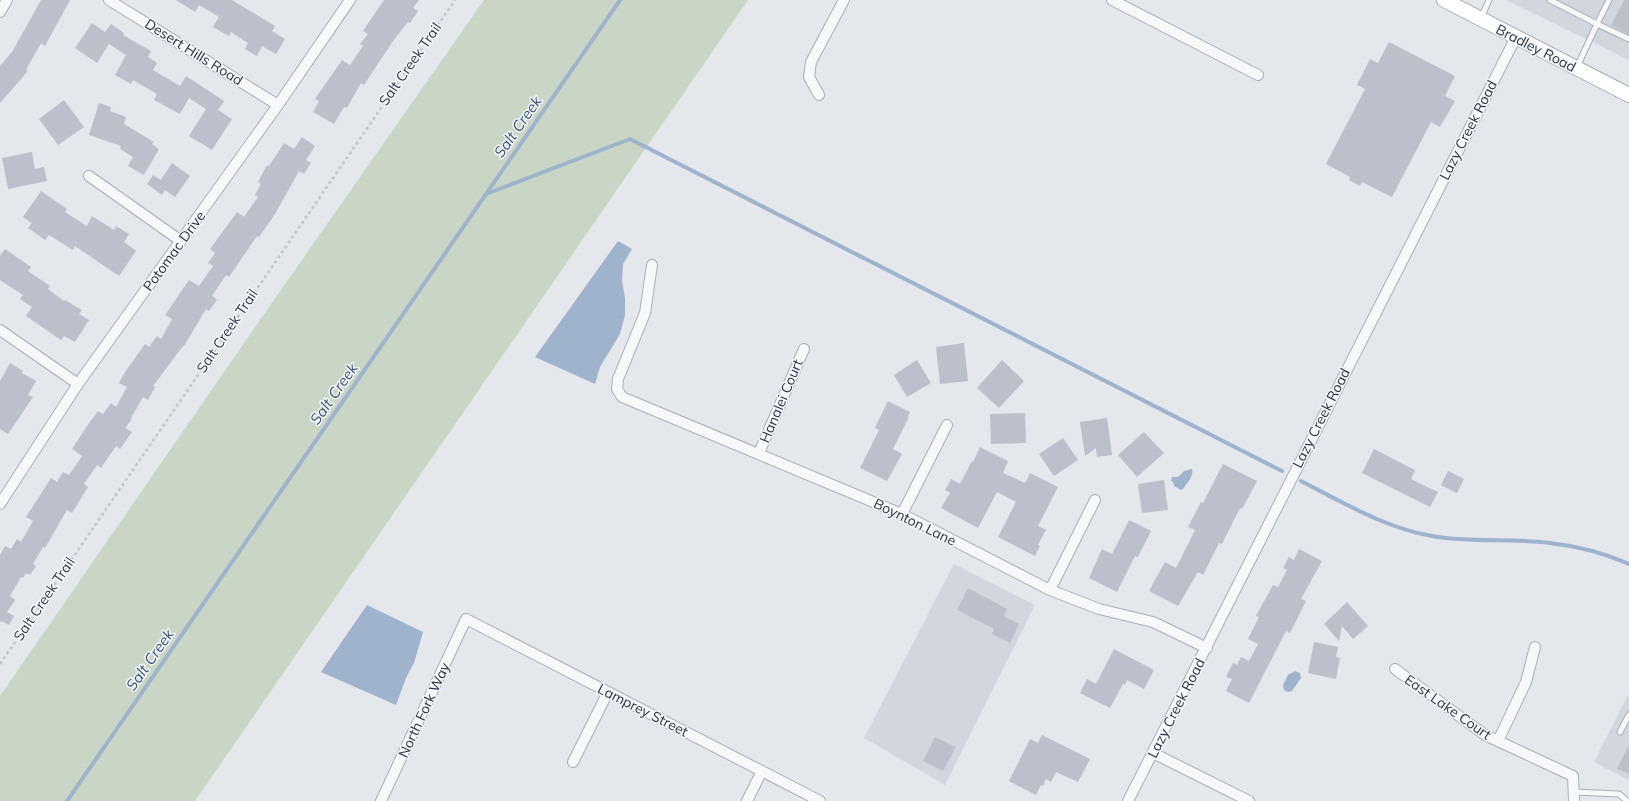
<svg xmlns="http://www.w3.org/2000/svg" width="1629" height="801" viewBox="0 0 1629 801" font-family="Mulish,sans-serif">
<rect width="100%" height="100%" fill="#e4e7ec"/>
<!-- built -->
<g fill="#d2d6de">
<path d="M1506,0H1629V60Z"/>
<path d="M954,564L1035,605L945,785L864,738Z"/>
<path d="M1629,693V780L1594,762Z"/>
</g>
<!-- green -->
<path fill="#c9d6c5" d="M484,0H748L195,801H0V696L269,307Z"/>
<!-- water -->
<g fill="#9fb4cc">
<path d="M618,241L632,249L623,264L622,281L625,298V315L620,334L600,367L595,384L535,357Z"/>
<path d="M1192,469C1194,476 1187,483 1183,489L1181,490L1174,486L1173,482L1171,481L1172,477H1178L1184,471Z"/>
<path d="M367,605L423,632L414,663L406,678L396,705L321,672Z"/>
<path d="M1295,671L1300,673L1301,678L1292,691L1288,692L1284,690L1283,685L1288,675Z"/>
</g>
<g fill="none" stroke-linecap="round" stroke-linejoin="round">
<!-- stream -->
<g stroke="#9fb4cc" stroke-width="4">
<path d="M486,194L630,139L1282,471"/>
<path d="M1301,481C1342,502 1385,528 1432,536C1471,543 1511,538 1550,543C1577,546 1604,553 1629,564"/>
<path d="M67,801L620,0"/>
</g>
</g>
<!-- building -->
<g fill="#bbc0ca">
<path d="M41,0H70L45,46L41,43L26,70L28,71L0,103V66L12,52Z"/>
<path d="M176,0H232L275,26L272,31L285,39L276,54L262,46L257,56L245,49L248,43L231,32L229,36L213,27L219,17L199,5L195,12Z"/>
<path d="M384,0H419L413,8L418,11L410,23L408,22L393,41L364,85L361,83L347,108L344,107L334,124L313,112L319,101L315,99L342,60L350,65L363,46L360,44L368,34L363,31Z"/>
<path d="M1624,0H1629V35L1611,25Z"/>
<path d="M92,23L105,32L111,24L124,33L123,35L151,51L148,57L157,63L153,70L180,86L186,76L224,101L218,110L232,119L212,150L189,136L206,109L189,98L180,114L154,100L157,94L133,80L131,84L115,75L126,55L109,44L97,63L75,48Z"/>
<path d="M1389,42L1455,76L1445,96L1455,101L1440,127L1431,122L1392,197L1362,182L1360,186L1349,180L1350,177L1326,164L1365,89L1357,85L1370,59L1378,63Z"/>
<path d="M64,100L84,127L58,145L39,119Z"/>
<path d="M99,103L111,107L110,111L126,117L124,124L154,142L152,144L159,149L144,175L128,166L133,157L120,149L121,146L89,135Z"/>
<path d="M302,137L315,146L306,160L311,163L304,174L299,171L275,214L259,237L257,236L229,277L226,275L212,296L217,300L209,311L206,309L184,346H183L153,386L155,387L148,400L143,397L131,418L132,419L125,428L132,432L120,449L116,446L101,468L97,465L84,484L88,487L72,513L67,510L45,548L43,547L33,564L36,566L30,575L26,573L23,578L21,577L10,596L15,600L7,612L14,616L9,625L1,621L0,623V555L5,546L11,549L17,539L21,542L33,521L26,517L51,478L57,482L63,472L69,475L82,456L72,449L87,426L98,411L103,414L111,403L116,407L127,387L119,383L125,372L145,344L149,347L157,336L161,339L172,319L165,315L189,280L199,286L213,266L208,263L215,253L210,249L237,212L244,217L258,197L255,195L261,184L258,182L267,165L269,166L284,143L294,149Z"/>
<path d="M32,152L35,169L44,167L47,181L8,189L2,158Z"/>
<path d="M172,163L190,176L175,197L165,190L162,195L147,184L153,175L161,180Z"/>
<path d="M41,191L67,209L65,212L87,226L92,216L114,230L116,226L129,234L124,242L136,251L119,276L75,246L73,250L49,235L45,240L28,228L32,223L23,217Z"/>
<path d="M5,249L31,267L28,271L50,286L48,289L64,301L65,300L82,310L79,314L89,320L75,342L64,336L61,340L26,316L32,307L20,299L23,295L0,280V256Z"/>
<path d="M964,343L968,381L940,384L936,347Z"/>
<path d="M917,360L931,383L907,397L894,375Z"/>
<path d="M1002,360L1024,381L999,408L977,388Z"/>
<path d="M10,363L23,371L22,373L36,381L28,395L33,397L8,434L0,429V381Z"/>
<path d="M888,401L910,412L908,416L909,417L893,449L902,454L887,481L860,468L879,430L875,428Z"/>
<path d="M1025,413L1026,443L991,444L990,414Z"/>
<path d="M1107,418L1112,455L1097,457L1096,448L1085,456L1080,422Z"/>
<path d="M1144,432L1164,453L1137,477L1118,455Z"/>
<path d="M1063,438L1078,460L1054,476L1039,454Z"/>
<path d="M980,447L1008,461L1003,473L1025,483L1030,473L1058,487L1038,526L1046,530L1038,545L1040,546L1035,556L998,537L1016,502L997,492L978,528L941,508L950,493L945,490L951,479L960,484L972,461L973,462Z"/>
<path d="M1374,449L1415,470L1411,479L1438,492L1430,507L1362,473Z"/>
<path d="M1223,464L1257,481L1242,509L1240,508L1222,544L1219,543L1203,575L1198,572L1178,606L1149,591L1165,562L1176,568L1195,530L1188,527L1201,502L1203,503Z"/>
<path d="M1448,471L1464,479L1457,493L1441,485Z"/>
<path d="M1164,480L1168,510L1142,513L1138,484Z"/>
<path d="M1129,520L1151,531L1138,557L1135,556L1117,592L1089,578L1102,549L1112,554Z"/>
<path d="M1299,549L1322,561L1301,599L1306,601L1290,633L1286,631L1249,703L1226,691L1232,679L1226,677L1233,663L1237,665L1241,657L1249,661L1258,644L1248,639L1259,617L1256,616L1273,585L1278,587L1287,570L1283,568L1289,557L1294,560Z"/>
<path d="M968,588L1007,609L1004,616L1019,624L1010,643L992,634L994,629L957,610Z"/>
<path d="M1347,602L1368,626L1353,639L1342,626L1339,641L1324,624Z"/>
<path d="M1314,642L1338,647L1336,657L1340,658L1336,679L1308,673Z"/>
<path d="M1114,649L1154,670L1144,689L1127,680L1125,685L1123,684L1110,708L1080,693L1087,679L1096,684Z"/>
<path d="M1042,735L1090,759L1078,782L1056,772L1051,782L1046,779L1043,786L1041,785L1036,795L1009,781L1030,739L1038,743Z"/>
<path d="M935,737L956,747L943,771L923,761Z"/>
<path d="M1629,745V774L1617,769Z"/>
</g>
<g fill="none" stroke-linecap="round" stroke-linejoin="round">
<!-- lane casing -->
<g stroke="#a9aeb7" stroke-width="7">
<g id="lane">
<path d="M1550,0L1597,24L1577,67"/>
<path d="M1609,0L1597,24L1629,39"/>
<path d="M1481,18L1489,0"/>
<path d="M1620,732L1629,715"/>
<path d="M1574,792L1619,794L1627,801"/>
</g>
</g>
<!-- street casing -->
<g stroke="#a9aeb7" stroke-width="12">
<g id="street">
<path d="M109,0L278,105"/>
<path d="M1112,0L1258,75"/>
<path d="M0,12L7,0"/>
<path d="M819,95L809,77L811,62L844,0"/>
<path d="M89,176L181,241"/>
<path d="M652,265L645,313L618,379L617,389L622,397L902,514L1050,590L1099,609L1153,622L1207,648"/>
<path d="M0,330L78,384"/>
<path d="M759,453L804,349"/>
<path d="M0,504L78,384L278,105L350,0"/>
<path d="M902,514L947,425"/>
<path d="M1050,590L1095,500"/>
<path d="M1395,669L1485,735L1573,776L1574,801"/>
<path d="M1498,741L1526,682L1535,647"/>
<path d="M1153,753L1249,801"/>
<path d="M573,762L608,692"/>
<path d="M381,801L466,619L820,801"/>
<path d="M747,801L762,771"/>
<path d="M1128,801L1516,37"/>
</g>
</g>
<!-- secondary casing -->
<g stroke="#a9aeb7" stroke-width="16">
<path id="secondary" d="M1444,0L1629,95"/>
</g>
<!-- path -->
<path stroke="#c2c5cb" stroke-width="2.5" stroke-dasharray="3 3" stroke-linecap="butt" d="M0,664L455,0"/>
<!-- lane -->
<use href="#lane" stroke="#f7f8fa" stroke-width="5"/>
<!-- street -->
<use href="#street" stroke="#f7f8fa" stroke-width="10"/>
<!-- secondary -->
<use href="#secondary" stroke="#fff" stroke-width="14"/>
</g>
<g text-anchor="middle" stroke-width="3" stroke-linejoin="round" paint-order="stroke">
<!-- street labels -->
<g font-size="14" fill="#2b3445" stroke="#f4f6f9">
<text transform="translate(1536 48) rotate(27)" y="5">Bradley Road</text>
<text transform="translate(194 52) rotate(32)" y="5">Desert Hills Road</text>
<text transform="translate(410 64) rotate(-55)" y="5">Salt Creek Trail</text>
<text transform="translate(1468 130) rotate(-63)" y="5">Lazy Creek Road</text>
<text transform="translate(174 251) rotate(-54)" y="5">Potomac Drive</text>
<text transform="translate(227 331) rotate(-56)" y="5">Salt Creek Trail</text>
<text transform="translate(781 401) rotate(-67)" y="5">Hanalei Court</text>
<text transform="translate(1321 418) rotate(-63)" y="5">Lazy Creek Road</text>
<text transform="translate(915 522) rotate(26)" y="5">Boynton Lane</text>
<text transform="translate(44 599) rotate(-56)" y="5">Salt Creek Trail</text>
<text transform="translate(1448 707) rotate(35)" y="5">East Lake Court</text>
<text transform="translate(1176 708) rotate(-63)" y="5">Lazy Creek Road</text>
<text transform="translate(424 710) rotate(-65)" y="5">North Fork Way</text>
<text transform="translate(643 710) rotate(27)" y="5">Lamprey Street</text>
</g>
<!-- water labels -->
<g font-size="15" font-style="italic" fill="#34527a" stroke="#f4f6f9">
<text transform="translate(518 127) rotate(-55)" y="5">Salt Creek</text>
<text transform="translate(334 394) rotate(-55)" y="5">Salt Creek</text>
<text transform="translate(150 660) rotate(-55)" y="5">Salt Creek</text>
</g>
</g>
</svg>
